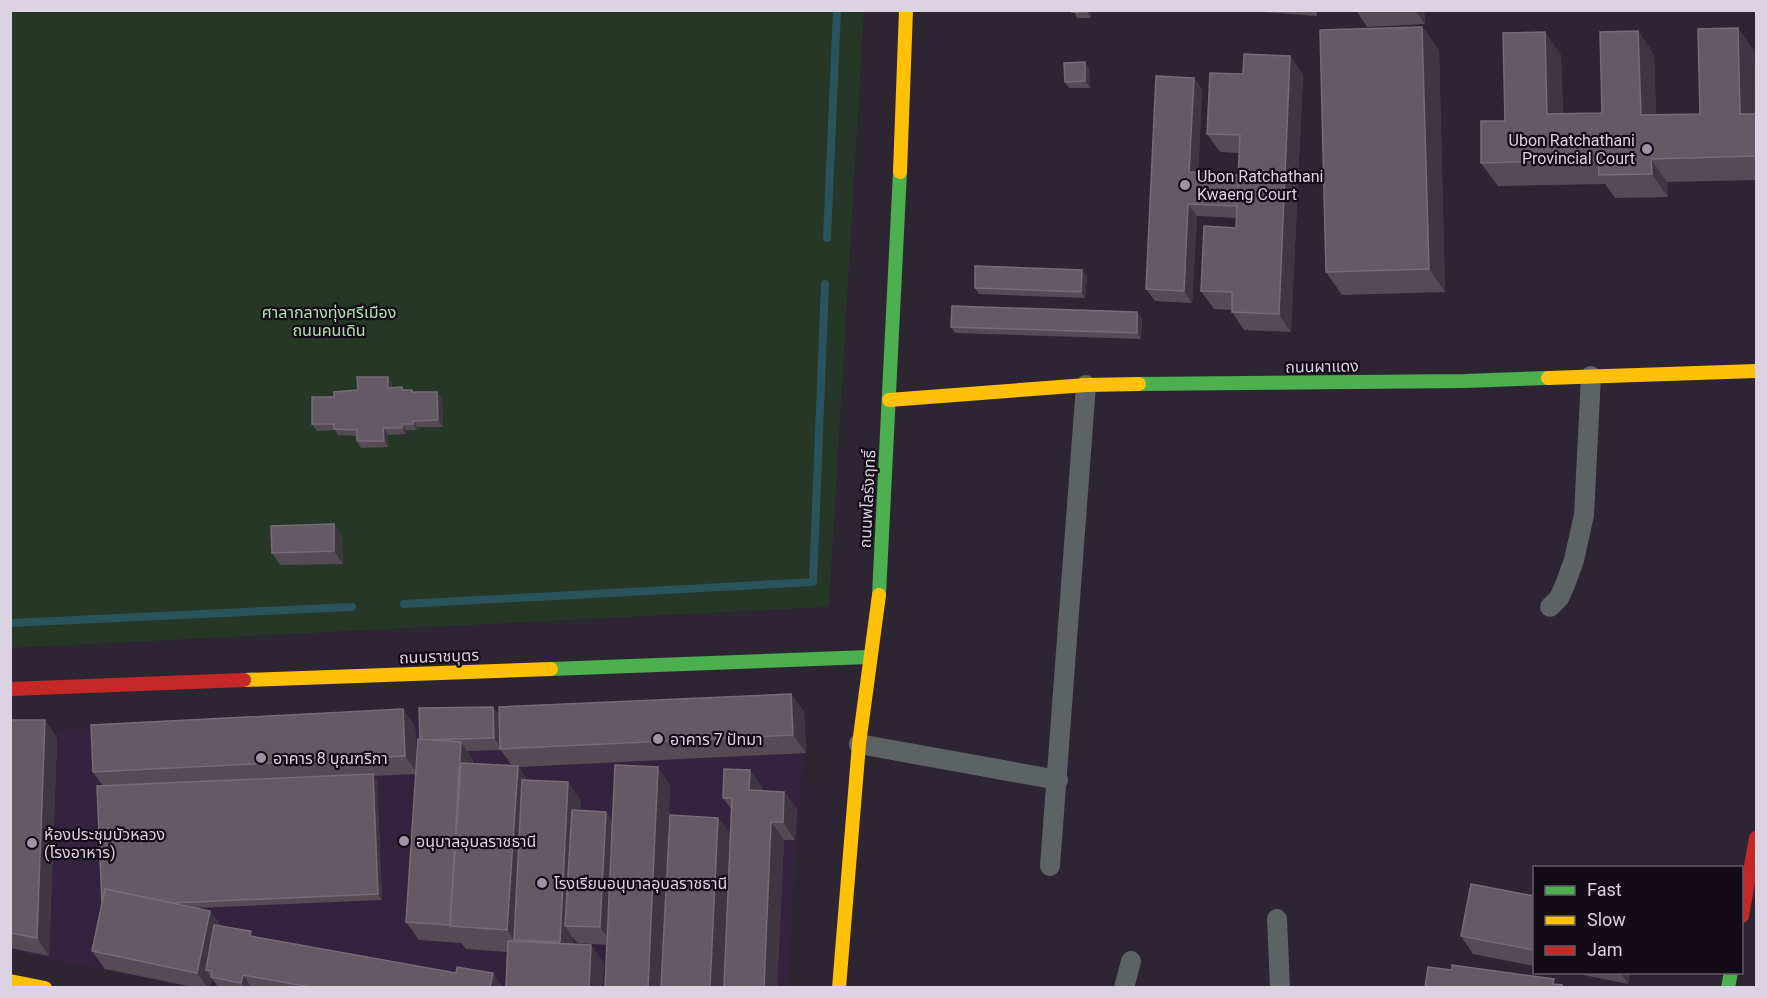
<svg xmlns="http://www.w3.org/2000/svg" width="1767" height="998" viewBox="0 0 1767 998" font-family="Roboto,'Noto Sans Thai',sans-serif">
<rect width="100%" height="100%" fill="#2d2532"/>
<!-- built -->
<path fill="#34233f" d="M807,707L787,987L189,988L11,951L10,731Z"/>
<!-- green -->
<path fill="#263627" d="M11,11H864L829,607L11,648Z"/>
<g fill="none" stroke-linecap="round" stroke-linejoin="round">
<!-- stream -->
<g stroke="#2a545b" stroke-width="8">
<path d="M827,238L837,10"/>
<path d="M404,604L813,582L825,284"/>
<path d="M10,623L352,607"/>
</g>
<!-- street -->
<g stroke="#5d6265" stroke-width="20">
<path d="M1550,607L1559,598L1565,585L1574,560L1584,515L1591,376"/>
<path d="M859,744L1058,780"/>
<path d="M1050,866L1086,385"/>
<path d="M1277,919L1280,988"/>
<path d="M1124,988L1131,961"/>
</g>
<!-- fast -->
<g stroke="#4caf50" stroke-width="14">
<path d="M1139,384L1465,381L1548,378"/>
<path d="M879,595L900,172"/>
<path d="M551,669L869,657"/>
<path d="M1728,988L1731,972"/>
</g>
<!-- slow -->
<g stroke="#ffc107" stroke-width="14">
<path d="M900,172L906,10"/>
<path d="M1548,378L1756,371"/>
<path d="M889,400L1086,385L1139,384"/>
<path d="M244,680L551,669"/>
<path d="M10,981L45,988"/>
<path d="M839,988L859,744L879,595"/>
</g>
<!-- jam -->
<g stroke="#c62828" stroke-width="14">
<path d="M10,689L244,680"/>
<path d="M1742,916L1756,838"/>
</g>
</g>
<!-- wall -->
<g fill="#544b55" fill-rule="evenodd">
<path d="M1073,10H1091V18H1077Z"/>
<path d="M1237,10H1317V16Z"/>
<path d="M1356,10H1424L1425,24L1367,27Z"/>
<path d="M1422,27L1439,50L1445,292L1342,295L1326,272Z"/>
<path d="M1738,28L1754,51L1756,114V180L1667,182L1668,197L1615,198L1605,184L1498,186L1481,163L1505,121L1561,55L1563,114L1602,113L1638,31L1654,55L1656,115L1700,114Z"/>
<path d="M1085,62L1089,69L1090,88H1069L1065,82Z"/>
<path d="M1243,74H1303L1291,332L1244,330L1232,312V310L1214,309L1201,291L1236,228L1237,218L1197,216L1192,303L1155,301L1146,289L1194,78L1202,90L1198,173L1238,175L1239,153L1220,152L1207,134Z"/>
<path d="M1087,276L1085,298L979,294L975,288Z"/>
<path d="M1142,318L1141,339L955,333L951,327Z"/>
<path d="M388,377L392,383V388L442,398L443,427H417V430H406V434L388,435V447L361,448L357,441V436L338,435L335,430L317,431L312,424L334,397L358,390Z"/>
<path d="M334,524L342,536L343,564L280,565L272,553Z"/>
<path d="M791,694L804,712L806,753L518,767L527,780L581,800L580,810L606,812L612,820L670,785L662,966L718,818L731,835L732,810L723,798L763,788V791L784,792L797,809L795,840H784L777,987H724L728,895L723,987H605L607,945L578,943L573,938V944L604,963L602,987H506L507,952L466,949L461,943L419,940L406,922L416,774L374,776L377,780L382,900L197,908L210,911L221,926L254,937L503,987H218L212,979L210,987H193L105,969L92,951L102,905L103,786L93,772L403,709L415,727L417,758L418,739L499,715ZM501,750L512,766L473,764V760L467,751Z"/>
<path d="M10,720L57,738L49,956L10,948Z"/>
<path d="M1534,896V966L1473,954L1461,936Z"/>
<path d="M1569,972H1630L1628,984Z"/>
</g>
<!-- shaded-wall -->
<g fill="#3e3640">
<path d="M1087,10H1091V18L1087,12Z"/>
<path d="M1415,10H1424L1425,24Z"/>
<path d="M1422,27L1439,50L1445,292L1429,269Z"/>
<path d="M1738,28L1754,51L1756,137L1740,114Z"/>
<path d="M1638,31L1654,55L1657,138L1641,115Z"/>
<path d="M1545,32L1561,55L1563,137L1547,114Z"/>
<path d="M1290,56L1303,74L1291,332L1279,314Z"/>
<path d="M1085,62L1089,69L1090,88L1085,81Z"/>
<path d="M1194,78L1202,90L1198,184L1189,172Z"/>
<path d="M1651,159L1667,182L1668,197L1652,174Z"/>
<path d="M1188,204L1197,216L1192,303L1184,291Z"/>
<path d="M1082,270L1087,276L1085,298L1081,292Z"/>
<path d="M1137,312L1142,318L1141,339L1137,333Z"/>
<path d="M388,377L392,383V394L388,388Z"/>
<path d="M437,392L442,398L443,427L438,420Z"/>
<path d="M413,421L417,427V430L413,424Z"/>
<path d="M402,424L406,430V434L402,428Z"/>
<path d="M383,428L388,435V447L384,441Z"/>
<path d="M334,524L342,536L343,564L334,551Z"/>
<path d="M791,694L804,712L806,753L793,735Z"/>
<path d="M493,707L502,719V750L494,738Z"/>
<path d="M403,709L415,727L418,774L405,756Z"/>
<path d="M45,720L57,738L49,956L37,938Z"/>
<path d="M461,742L473,760L463,927L451,926Z"/>
<path d="M518,766L534,789L514,940L507,930Z"/>
<path d="M658,767L670,785L661,987H648Z"/>
<path d="M750,770L763,788L762,808L749,790Z"/>
<path d="M373,774L377,780L382,900L378,894Z"/>
<path d="M568,782L581,800L574,926H565L573,938L572,960L560,942Z"/>
<path d="M784,792L797,809L795,840L783,822Z"/>
<path d="M606,812L619,829L612,945L600,927Z"/>
<path d="M718,818L731,835L723,987H710Z"/>
<path d="M771,822L784,840L777,987H764Z"/>
<path d="M210,911L223,929L212,971L206,970L212,979L210,987H207L197,973Z"/>
<path d="M591,945L604,963L602,987H589Z"/>
<path d="M1620,972H1630L1628,984Z"/>
<path d="M493,973L503,987H490Z"/>
<path d="M243,975L251,987H245L241,983Z"/>
</g>
<!-- building -->
<g fill="#635a64" stroke="#766c78" stroke-width="1.5">
<path d="M1073,10H1087V12H1072Z"/>
<path d="M1422,27L1429,269L1326,272L1320,30Z"/>
<path d="M1738,28L1740,114H1756V156L1651,159L1652,174L1599,175L1598,160L1481,163V121H1505L1503,33L1545,32L1547,114L1602,113L1600,32L1638,31L1641,115L1700,114L1698,29Z"/>
<path d="M1244,54L1290,56L1279,314L1232,312V292L1201,291L1204,226L1236,228L1240,135L1207,134L1210,73L1243,74Z"/>
<path d="M1085,62V81L1065,82L1064,63Z"/>
<path d="M1156,76L1194,78L1189,172L1238,175L1237,206L1188,204L1184,291L1146,289Z"/>
<path d="M975,266L1082,270L1081,292L975,288Z"/>
<path d="M952,306L1137,312V333L951,327Z"/>
<path d="M357,377H388V388L402,387V390H412V392H437L438,420L413,421V424H402V428H383L384,441H357V430L334,429V424H312V397H334V392L358,390Z"/>
<path d="M334,524V551L272,553L271,526Z"/>
<path d="M791,694L793,735L500,749L499,707Z"/>
<path d="M493,707L494,738L420,740L419,708Z"/>
<path d="M403,709L405,756L93,772L91,725Z"/>
<path d="M10,720H45L37,938L10,933Z"/>
<path d="M418,739L461,742L450,925L406,922Z"/>
<path d="M461,763L518,766L507,930L450,926Z"/>
<path d="M615,765L658,767L648,987H605Z"/>
<path d="M724,769L750,770L749,790L784,792L783,822H771L764,987H724L732,798H723Z"/>
<path d="M373,774L378,894L172,903L105,889L102,905L97,786Z"/>
<path d="M522,780L568,782L560,942L514,940Z"/>
<path d="M572,810L606,812L600,927L565,926Z"/>
<path d="M670,815L718,818L710,987H661Z"/>
<path d="M1471,884L1534,896V950L1461,936Z"/>
<path d="M105,889L210,911L197,973L92,951Z"/>
<path d="M214,925L251,931L250,936L456,973L457,967L493,973L490,987H310L243,975L241,983L211,977L212,971L206,970Z"/>
<path d="M508,941L591,945L589,987H506Z"/>
<path d="M1452,965L1554,979L1553,984L1562,985V987H1425L1428,967L1452,970Z"/>
</g>
<!-- markers -->
<g fill="#9e95a4" stroke="#130c17" stroke-width="2">
<circle cx="1647" cy="149" r="6"/>
<circle cx="1185" cy="185" r="6"/>
<circle cx="658" cy="739" r="6"/>
<circle cx="261" cy="758" r="6"/>
<circle cx="404" cy="841" r="6"/>
<circle cx="32" cy="843" r="6"/>
<circle cx="542" cy="883" r="6"/>
</g>
<g text-anchor="middle" stroke-width="4.5" stroke-linejoin="round" paint-order="stroke">
<!-- poi labels -->
<g font-size="16" fill="#dbd2e2" stroke="#130c17" text-anchor="start">
<text x="1635" y="146" text-anchor="end">Ubon Ratchathani<tspan x="1635" dy="18">Provincial Court</tspan></text>
<text x="1197" y="182">Ubon Ratchathani<tspan x="1197" dy="18">Kwaeng Court</tspan></text>
<text x="670" y="745">อาคาร 7 ปัทมา</text>
<text x="273" y="764">อาคาร 8 บุณฑริกา</text>
<text x="44" y="840">ห้องประชุมบัวหลวง<tspan x="44" dy="18">(โรงอาหาร)</tspan></text>
<text x="416" y="847">อนุบาลอุบลราชธานี</text>
<text x="554" y="889">โรงเรียนอนุบาลอุบลราชธานี</text>
</g>
<!-- park labels -->
<g font-size="16" fill="#b2e1b0" stroke="#130c17">
<text x="329" y="318">ศาลากลางทุ่งศรีเมือง<tspan x="329" dy="18">ถนนคนเดิน</tspan></text>
</g>
<!-- street labels -->
<g font-size="16" fill="#dbd2e2" stroke="#130c17">
<text transform="translate(1322 366) rotate(-1)" y="6">ถนนผาแดง</text>
<text transform="translate(867 499) rotate(-87)" y="6">ถนนพโลรังฤทธิ์</text>
<text transform="translate(439 656) rotate(-2)" y="6">ถนนราชบุตร</text>
</g>
</g>
<!-- border -->
<rect width="1767" height="998" fill="none" stroke="#dbd2e2" stroke-width="24"/>
<!-- legend -->
<rect x="1533" y="866" width="210" height="108" fill="#130c17" stroke="#635b68" stroke-width="1.5"/>
<rect x="1545" y="886" width="30" height="9" fill="#4caf50" stroke="#635b68" stroke-width="1.5"/>
<text x="1587" y="896" font-size="18" fill="#dbd2e2">Fast</text>
<rect x="1545" y="916" width="30" height="9" fill="#ffc107" stroke="#635b68" stroke-width="1.5"/>
<text x="1587" y="926" font-size="18" fill="#dbd2e2">Slow</text>
<rect x="1545" y="946" width="30" height="9" fill="#c62828" stroke="#635b68" stroke-width="1.5"/>
<text x="1587" y="956" font-size="18" fill="#dbd2e2">Jam</text>
</svg>
